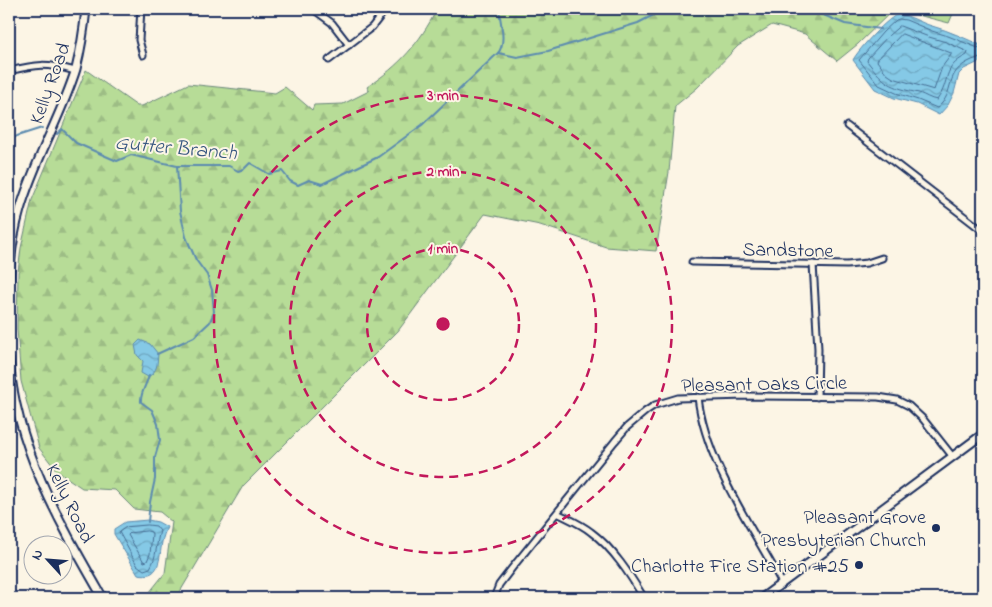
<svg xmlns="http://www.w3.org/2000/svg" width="992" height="607" viewBox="0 0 992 607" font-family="'Indie Flower',sans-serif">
<defs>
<pattern id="forest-firs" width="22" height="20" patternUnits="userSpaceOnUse" patternTransform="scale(1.25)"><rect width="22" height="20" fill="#b7dc97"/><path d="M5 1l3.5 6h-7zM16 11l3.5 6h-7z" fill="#9dbd85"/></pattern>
<pattern id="water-waves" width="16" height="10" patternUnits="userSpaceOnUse" patternTransform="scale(1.25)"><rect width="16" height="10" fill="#85c9e6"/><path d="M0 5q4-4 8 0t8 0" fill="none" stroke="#6ca4be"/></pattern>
</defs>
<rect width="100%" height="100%" fill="#fcf5e5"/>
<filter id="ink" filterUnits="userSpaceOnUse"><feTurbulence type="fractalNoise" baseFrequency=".02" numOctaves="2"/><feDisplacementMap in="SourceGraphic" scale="10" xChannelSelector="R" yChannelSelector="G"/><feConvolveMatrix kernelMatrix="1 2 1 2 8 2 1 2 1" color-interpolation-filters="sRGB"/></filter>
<g filter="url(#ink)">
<!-- forest -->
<path fill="url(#forest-firs)" stroke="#69867a" d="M437,9H955L949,23L894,9L858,44L837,61L805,34L772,25L738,46L697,88L675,106L669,172L656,251L606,247L540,225L485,214L398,331L243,486L178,595L174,598H145L165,573L172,522L160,512L134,509L115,490L82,488L57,471L39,448L21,381L17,329L18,272L21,248L32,200L86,70L137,106H142L188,84L275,93L285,87L312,110L314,105L343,104L369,91L367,87C400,65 419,44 437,9Z"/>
<!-- water -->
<g fill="url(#water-waves)" stroke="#5b8bb0">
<path d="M899,14C911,16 921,23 932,26C950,31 966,39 983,46V60L964,69L959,74L954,93L948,105L939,115L917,104L894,98L875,89L853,60C858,50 889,16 899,14Z"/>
<path d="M140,340L150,344L158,354C157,364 158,371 148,377L141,373L143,361L137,355L135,345Z"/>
<path d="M148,520L158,522L167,527C165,532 163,537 162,542C159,558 161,579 138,574L114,534V529L125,522Z"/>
</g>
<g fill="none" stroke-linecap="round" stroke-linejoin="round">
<!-- shore -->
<g stroke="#456d94" stroke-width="1">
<path d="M900,26L929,37L946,42L968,52L967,55C941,68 951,81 937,100C930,99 925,95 919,93C890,87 885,84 867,61L868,58L888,36Z"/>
<path d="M902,34L951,53V55L942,67L934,90L893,78L887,74L877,61L878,59Z"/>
<path d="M983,50L948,36L932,31L906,20L899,19L896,20L883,32L859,60L879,85L896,93L918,100L937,108C957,92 942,73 972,60C976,59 979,57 983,56"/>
<path d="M148,525L156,526L160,531C156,543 157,557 150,568L144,570L137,565L119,532L126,527Z"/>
<path d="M147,531L151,532L152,534L150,554L147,561L144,562L128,535L130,533Z"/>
</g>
<!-- stream -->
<g stroke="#5b8bb0" stroke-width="2">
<path d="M809,9L845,24L880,29"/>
<path d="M498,53L517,57L548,51L638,23L665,9"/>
<path d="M57,134L62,129L76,143L117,161L131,155L177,166H229L238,171L244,169L250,163L269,174L282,171L290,181L298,185L309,180L322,184L378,157L422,125L498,53C507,42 500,22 499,9"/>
<path d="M9,141L17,136L42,128"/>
<path d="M157,354L194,337L210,322L214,312L212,290L207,275L196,260L186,237L180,211L177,166"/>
<path d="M148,522L150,502L155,479V457L160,440L158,424L152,410L141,402C140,393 147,384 149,375"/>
</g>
<!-- street casing -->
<g stroke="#1b2f5e" stroke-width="9">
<g id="street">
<path d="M141,9L139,40L143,55"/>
<path d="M313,9L332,23L349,45"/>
<path d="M329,60L372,27L386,9"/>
<path d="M9,71C38,64 46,63 75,71"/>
<path d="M847,126L983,231"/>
<path d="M692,262L847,265L867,263L882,258"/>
<path d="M813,264L818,349L817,397"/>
<path d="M698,397C705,461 752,527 782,583"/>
<path d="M557,513C569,519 581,524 591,532C613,548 630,575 644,598"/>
<path d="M494,598L499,585L512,568L615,441L627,427L646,411L655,405L678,398L745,396L878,397L897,400L909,406L923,419L953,457"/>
</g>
</g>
<!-- secondary casing -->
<g stroke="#1b2f5e" stroke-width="11">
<g id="secondary">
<path d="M9,282C10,257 13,234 20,210C34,161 61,117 76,69C81,49 84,29 86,9"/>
<path d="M9,359C16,448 60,523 103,598"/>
<path d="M762,598L983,434"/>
</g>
</g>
<!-- street -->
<use href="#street" stroke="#fcf5e5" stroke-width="5"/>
<!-- secondary -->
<use href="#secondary" stroke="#fcf5e5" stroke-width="7"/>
</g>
</g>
<!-- distance rings -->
<g fill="none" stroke="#c2185b" stroke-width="2.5" stroke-dasharray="9 6">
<circle cx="443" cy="324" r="76"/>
<circle cx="443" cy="324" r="153"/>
<circle cx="443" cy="324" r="229"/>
</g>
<!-- markers -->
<g fill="#1b2f5e" stroke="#fcf5e5" stroke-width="2">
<circle cx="936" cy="528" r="5"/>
<circle cx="859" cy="565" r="5"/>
</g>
<g text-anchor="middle" stroke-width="4" stroke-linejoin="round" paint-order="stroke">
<!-- street labels -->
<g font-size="20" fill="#1b2f5e" stroke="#fcf5e5">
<text transform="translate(49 83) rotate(-70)" y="7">Kelly Road</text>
<text transform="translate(788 249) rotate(1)" y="7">Sandstone</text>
<text transform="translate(764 383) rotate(-1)" y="7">Pleasant Oaks Circle</text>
<text transform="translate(71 503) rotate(64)" y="7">Kelly Road</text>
</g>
<!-- poi labels -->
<g font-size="20" fill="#1b2f5e" stroke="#fcf5e5" text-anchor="end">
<text x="926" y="523">Pleasant Grove<tspan x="926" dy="23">Presbyterian Church</tspan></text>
<text x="849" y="572">Charlotte Fire Station #25</text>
</g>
<!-- water labels -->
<g font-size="21" font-style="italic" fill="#365680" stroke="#fcf5e5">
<text transform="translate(176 147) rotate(5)" y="7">Gutter Branch</text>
</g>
</g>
<circle cx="443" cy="324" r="8" fill="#c2185b" stroke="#fcf5e5" stroke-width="2.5"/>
<g font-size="15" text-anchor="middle" font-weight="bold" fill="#c2185b" stroke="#fcf5e5" stroke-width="4" stroke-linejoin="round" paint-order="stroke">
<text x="443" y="100">3 min</text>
<text x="443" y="176">2 min</text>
<text x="443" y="253">1 min</text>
</g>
<!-- margin -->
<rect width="992" height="607" fill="none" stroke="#fcf5e5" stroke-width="30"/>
<rect x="15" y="15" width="962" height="577" fill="none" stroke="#1b2f5e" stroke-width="2" filter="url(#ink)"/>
<!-- north arrow -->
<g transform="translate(48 560) rotate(296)"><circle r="24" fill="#fcf5e5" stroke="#a2a6af"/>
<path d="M0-4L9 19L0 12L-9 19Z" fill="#1b2f5e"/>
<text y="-8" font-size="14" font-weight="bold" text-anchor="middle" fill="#1b2f5e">N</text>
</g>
</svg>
